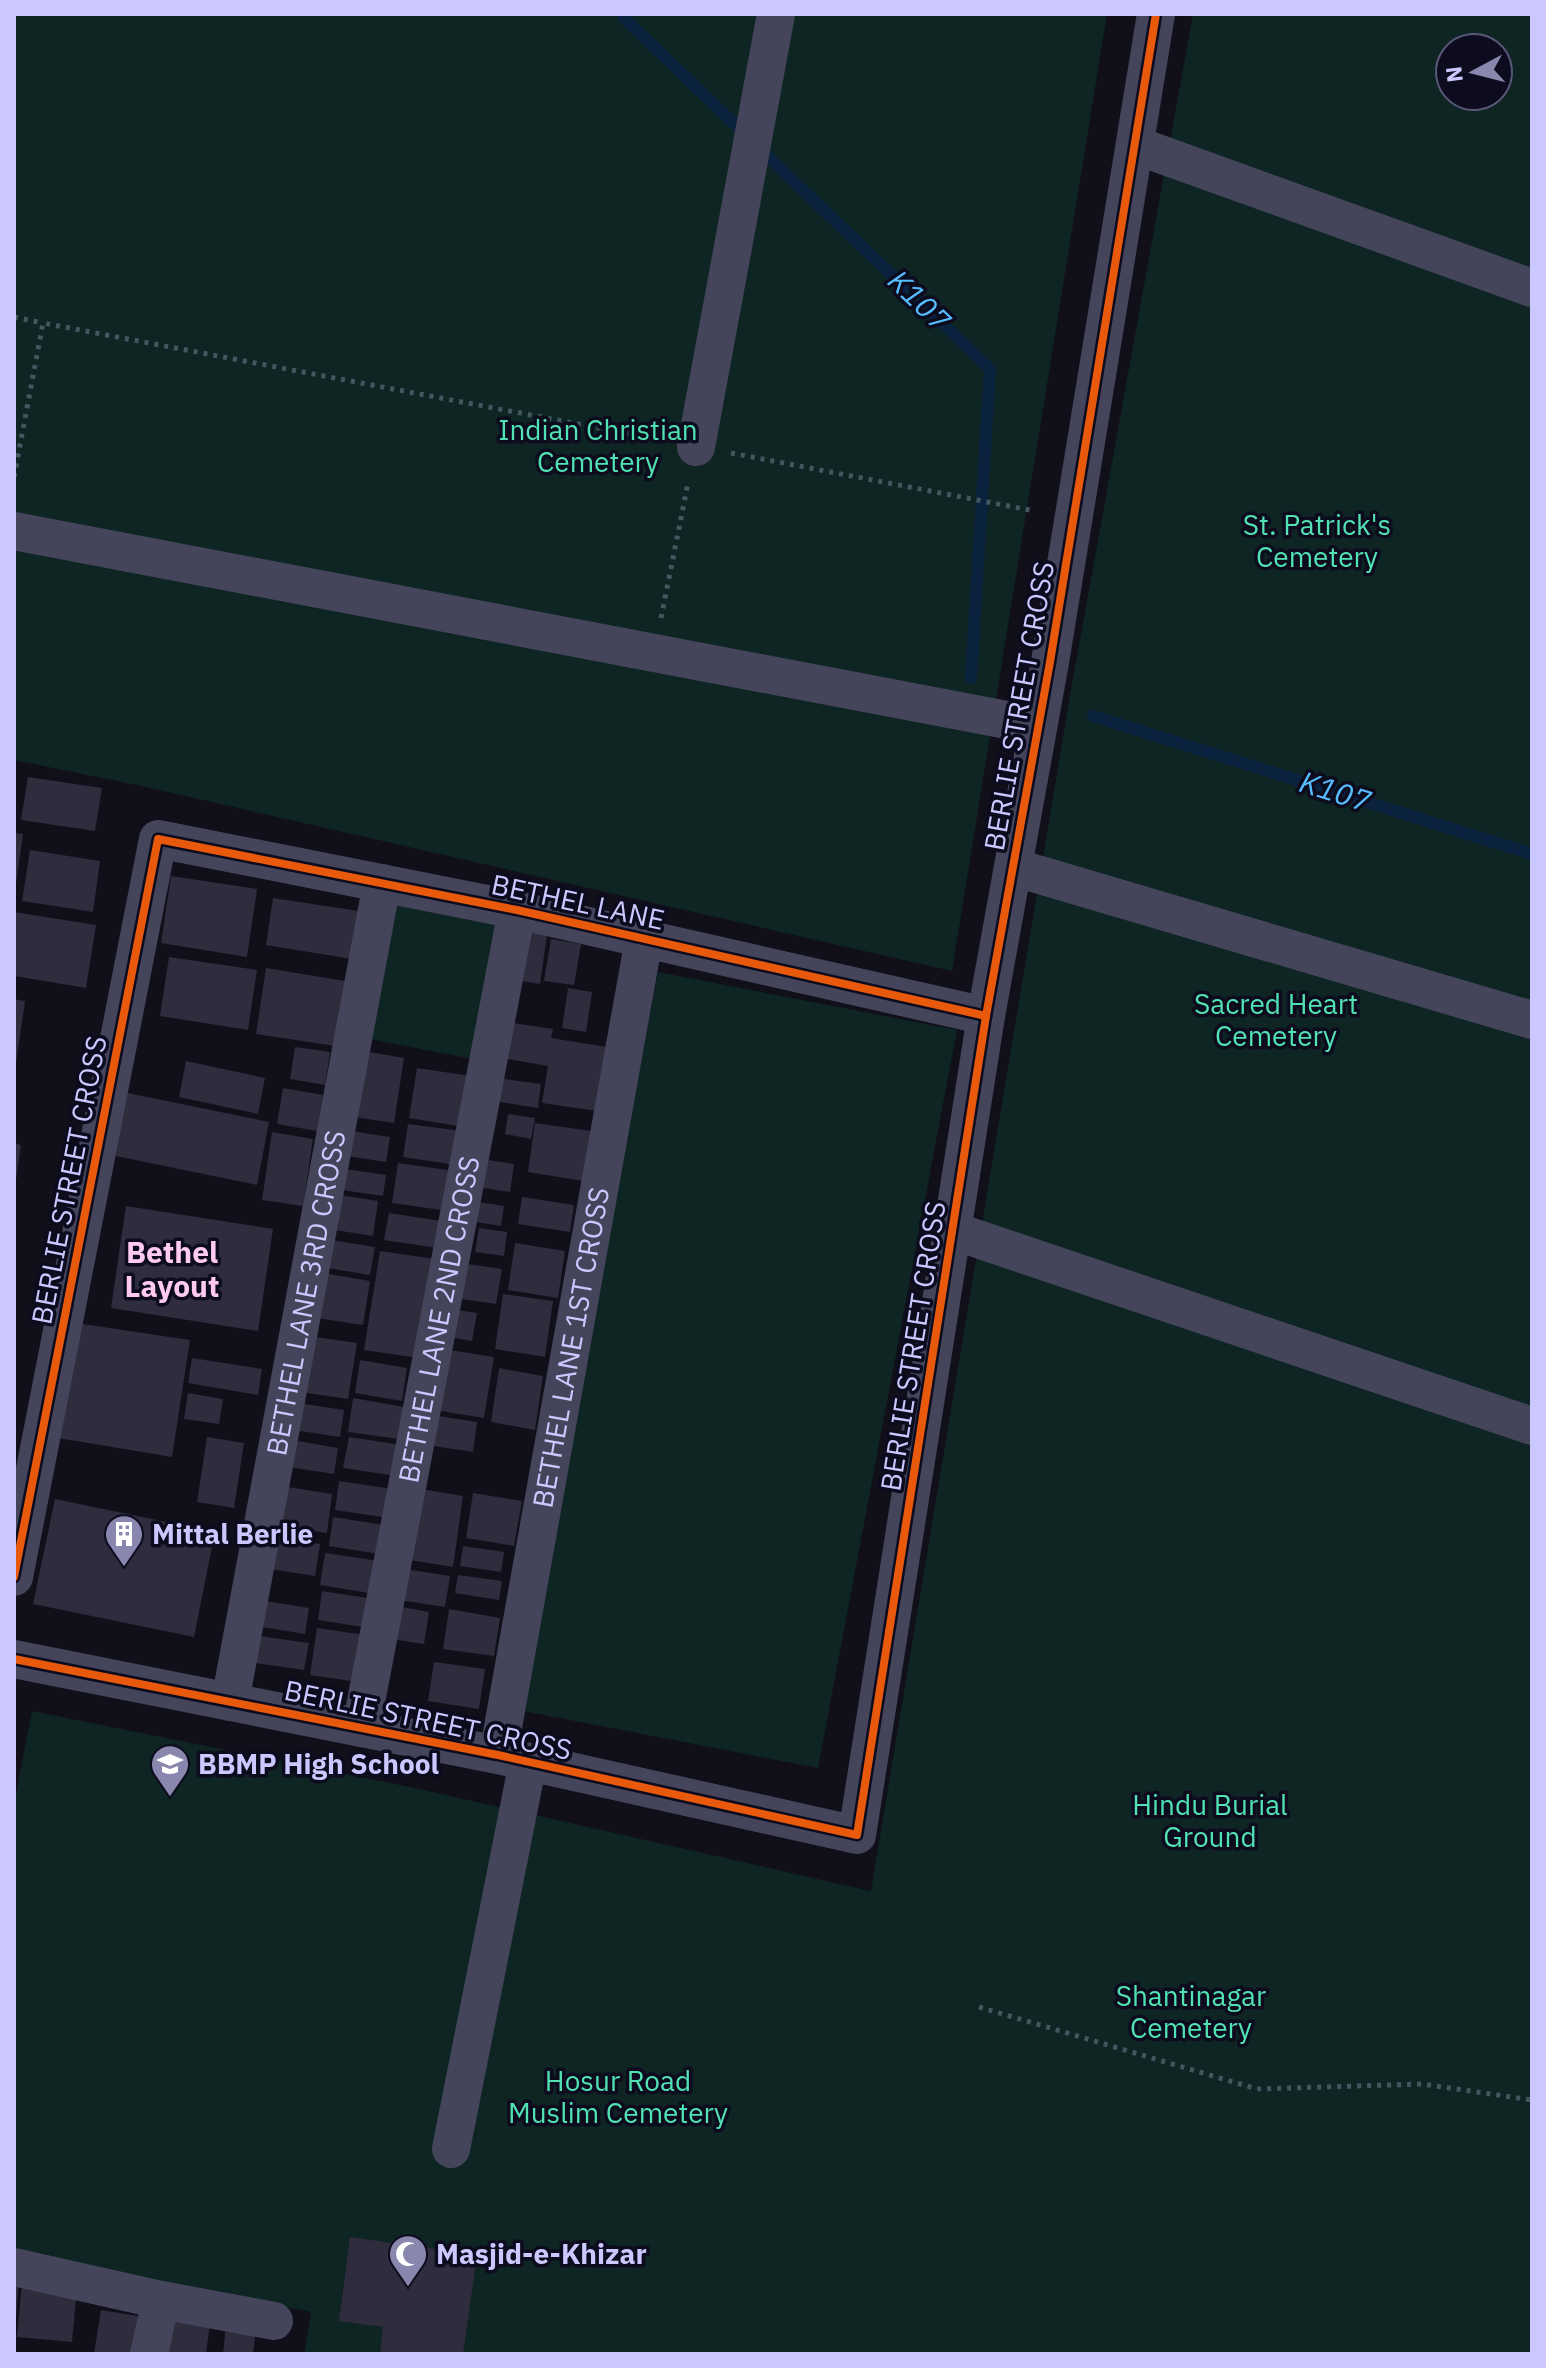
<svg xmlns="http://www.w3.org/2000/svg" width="1546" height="2368" viewBox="0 0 1546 2368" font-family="'IBM Plex Sans',sans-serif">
<rect width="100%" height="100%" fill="#100f1a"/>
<!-- green -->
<g fill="#0e2524" fill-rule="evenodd">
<path d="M14,14H1107L952,971L146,787L14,760Z"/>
<path d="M1193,14H1532V2354H304L311,2312L14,2252V1804L32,1711L415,1788L871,1891L1070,695ZM1450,48H1498V96H1450Z"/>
<path d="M391,897L505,919L478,1060L364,1038Z"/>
<path d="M658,972L957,1030L818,1768L518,1710Z"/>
</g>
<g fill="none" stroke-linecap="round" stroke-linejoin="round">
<!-- stream -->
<g stroke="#0b223f" stroke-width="12">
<path d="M624,18L746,135"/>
<path d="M759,148L990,369L971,678"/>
<path d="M1093,716L1532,854"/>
</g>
</g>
<!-- building -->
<g fill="#2e2c3d">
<path d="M28,777L102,788L95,831L21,820Z"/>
<path d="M14,833L23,834L16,884H14Z"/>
<path d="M30,850L100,861L93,912L22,901Z"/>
<path d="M171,876L257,889L247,957L161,943Z"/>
<path d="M273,898L359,911L352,959L266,945Z"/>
<path d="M14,912L96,925L86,988L14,976Z"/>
<path d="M524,931L547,935L540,984L516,980Z"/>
<path d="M551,939L581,944L574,985L544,981Z"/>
<path d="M169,957L257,970L248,1030L160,1016Z"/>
<path d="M266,968L345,981L335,1046L256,1034Z"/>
<path d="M568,988L592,992L586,1032L562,1028Z"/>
<path d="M14,999L25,1001L16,1063L14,1062Z"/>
<path d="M507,1022L553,1029L551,1038L607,1047L597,1111L542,1103L548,1066L502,1058Z"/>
<path d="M295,1047L330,1052L325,1085L290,1079Z"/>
<path d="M358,1050L404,1058L394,1123L348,1116Z"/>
<path d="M186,1061L265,1078L258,1114L179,1097Z"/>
<path d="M417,1068L471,1076L464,1127L409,1118Z"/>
<path d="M498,1078L541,1084L538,1108L494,1101Z"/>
<path d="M283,1088L323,1095L317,1131L277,1124Z"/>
<path d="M123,1092L269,1122L257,1185L111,1155Z"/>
<path d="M508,1114L535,1118L531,1139L505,1134Z"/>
<path d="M535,1123L591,1131L583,1181L528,1172Z"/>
<path d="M408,1124L462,1131L456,1165L403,1157Z"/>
<path d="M344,1130L390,1137L386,1162L340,1155Z"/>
<path d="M272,1132L313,1139L303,1206L262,1200Z"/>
<path d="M14,1143L21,1145L16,1180H14Z"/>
<path d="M482,1159L514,1164L510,1192L477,1187Z"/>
<path d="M398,1163L454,1171L448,1211L392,1203Z"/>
<path d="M339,1168L386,1175L383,1196L335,1189Z"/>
<path d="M333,1194L378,1201L373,1236L328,1229Z"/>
<path d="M522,1197L574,1205L570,1232L518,1224Z"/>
<path d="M472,1201L504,1206L501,1226L469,1221Z"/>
<path d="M126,1206L273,1229L258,1331L111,1308Z"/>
<path d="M389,1213L448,1222L444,1249L384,1240Z"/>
<path d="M479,1228L507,1232L504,1256L475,1252Z"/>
<path d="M325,1239L375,1247L370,1275L321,1267Z"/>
<path d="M515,1243L565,1251L558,1298L508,1290Z"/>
<path d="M380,1251L442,1260L426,1359L364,1350Z"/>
<path d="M460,1263L502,1269L496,1304L455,1298Z"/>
<path d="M323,1273L370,1281L363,1325L316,1318Z"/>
<path d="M503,1294L553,1301L545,1357L495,1349Z"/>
<path d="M452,1309L477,1313L472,1341L448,1337Z"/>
<path d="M76,1323L190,1340L172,1457L58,1438Z"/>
<path d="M309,1336L357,1343L348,1399L301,1392Z"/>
<path d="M443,1349L494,1357L484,1418L434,1410Z"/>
<path d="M192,1358L262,1369L258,1395L188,1383Z"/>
<path d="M360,1360L407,1368L402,1401L355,1393Z"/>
<path d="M499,1368L543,1376L535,1430L491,1422Z"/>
<path d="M188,1393L223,1399L219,1424L184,1419Z"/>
<path d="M353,1398L404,1407L399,1439L348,1432Z"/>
<path d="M291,1402L344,1410L340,1437L287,1429Z"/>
<path d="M432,1415L477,1422L473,1452L427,1445Z"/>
<path d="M207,1437L244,1443L234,1508L197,1502Z"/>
<path d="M349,1437L402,1445L397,1476L343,1468Z"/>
<path d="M286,1439L338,1448L334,1474L282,1466Z"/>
<path d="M339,1481L393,1489L389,1518L335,1510Z"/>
<path d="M281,1486L332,1494L327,1533L276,1525Z"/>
<path d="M415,1488L463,1496L453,1567L403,1559Z"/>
<path d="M473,1493L522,1501L514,1546L466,1538Z"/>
<path d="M55,1499L215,1532L194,1637L33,1604Z"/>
<path d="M333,1517L390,1526L385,1555L329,1546Z"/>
<path d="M274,1537L320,1544L315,1576L270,1569Z"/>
<path d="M463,1546L504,1552L501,1572L460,1566Z"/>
<path d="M325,1553L380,1561L375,1594L320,1585Z"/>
<path d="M405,1569L450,1576L445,1607L399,1600Z"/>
<path d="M458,1575L502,1581L499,1600L455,1593Z"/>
<path d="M322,1591L374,1599L369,1628L318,1620Z"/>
<path d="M266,1601L309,1608L305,1634L262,1627Z"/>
<path d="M396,1606L429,1612L424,1644L391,1639Z"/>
<path d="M449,1609L500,1618L494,1656L443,1649Z"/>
<path d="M317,1628L372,1636L365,1683L310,1675Z"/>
<path d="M260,1636L309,1643L304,1670L255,1663Z"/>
<path d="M434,1662L485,1669L479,1709L428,1701Z"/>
<path d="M350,2237L477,2255L463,2354H380L383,2327L339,2321Z"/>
<path d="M14,2280H19L16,2318H14Z"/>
<path d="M22,2283L77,2288L72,2342L17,2337Z"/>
<path d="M101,2310L138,2316L132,2354H94Z"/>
<path d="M166,2318L210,2323L206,2354L162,2353Z"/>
<path d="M226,2324L256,2328L253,2354H223Z"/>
</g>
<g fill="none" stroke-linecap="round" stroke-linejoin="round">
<!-- path -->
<g stroke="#455661" stroke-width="5" stroke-dasharray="4 6" stroke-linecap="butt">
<path d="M14,317L43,323"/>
<path d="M731,453L1035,511"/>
<path d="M14,477L43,323L658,439"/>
<path d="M661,618L688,483"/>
<path d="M979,2007L1257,2089L1422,2084L1532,2100"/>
</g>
<!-- minor -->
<g stroke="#44455b" stroke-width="38">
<path d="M1135,145L1532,288"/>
<path d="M696,447L776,14"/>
<path d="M14,531L1038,726"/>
<path d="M1013,867L1532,1020"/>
<path d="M954,1231L1532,1426"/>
<path d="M14,1577L158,839L517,910L986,1016"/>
<path d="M14,1659L498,1755L857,1835L986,1016L1050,662L1156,14"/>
<path id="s1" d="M230,1702L382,883"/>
<path id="s2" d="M361,1728L517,910"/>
<path id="s3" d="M498,1755L644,939"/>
<path d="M451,2149L528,1762"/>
<path d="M14,2267L161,2300L149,2354"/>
<path d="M161,2300L274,2321"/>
</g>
<!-- cycleway casing -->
<g stroke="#0d0b1e" stroke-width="13">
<g id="cycleway">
<path d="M14,1577L158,839L517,910L986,1016"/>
<path d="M14,1659L498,1755L857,1835L986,1016L1050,662L1156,14"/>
</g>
</g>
<!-- cycleway -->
<use href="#cycleway" stroke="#e8590c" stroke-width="8"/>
</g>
<!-- icons -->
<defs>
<g id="building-pin" transform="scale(2)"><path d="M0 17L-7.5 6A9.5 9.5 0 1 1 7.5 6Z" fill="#8a87af" stroke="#0d0b1e"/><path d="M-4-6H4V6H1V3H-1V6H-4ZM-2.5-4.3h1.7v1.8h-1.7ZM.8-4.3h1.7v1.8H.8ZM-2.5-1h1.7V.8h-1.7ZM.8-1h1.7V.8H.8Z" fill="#fff"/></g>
<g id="school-pin" transform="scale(2)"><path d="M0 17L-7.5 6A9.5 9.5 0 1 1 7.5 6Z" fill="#8a87af" stroke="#0d0b1e"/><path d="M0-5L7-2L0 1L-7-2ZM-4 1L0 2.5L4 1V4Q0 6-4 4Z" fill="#fff"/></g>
<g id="mosque-pin" transform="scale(2)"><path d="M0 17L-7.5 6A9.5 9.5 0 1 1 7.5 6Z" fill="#8a87af" stroke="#0d0b1e"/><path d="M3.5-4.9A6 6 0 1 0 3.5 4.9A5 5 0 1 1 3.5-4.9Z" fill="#fff"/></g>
</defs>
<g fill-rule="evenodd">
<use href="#building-pin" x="124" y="1534"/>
<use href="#school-pin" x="170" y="1764"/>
<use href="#mosque-pin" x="408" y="2254"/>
</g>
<g text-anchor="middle" stroke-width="7" stroke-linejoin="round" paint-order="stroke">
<!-- park labels -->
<g font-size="28" fill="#51e2b3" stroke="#0d0b1e">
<text x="598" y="440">Indian Christian<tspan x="598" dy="32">Cemetery</tspan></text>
<text x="1317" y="535">St. Patrick's<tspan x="1317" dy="32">Cemetery</tspan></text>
<text x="1276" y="1014">Sacred Heart<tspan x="1276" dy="32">Cemetery</tspan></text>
<text x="1210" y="1815">Hindu Burial<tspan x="1210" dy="32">Ground</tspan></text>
<text x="1191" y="2006">Shantinagar<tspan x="1191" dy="32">Cemetery</tspan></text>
<text x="618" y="2091">Hosur Road<tspan x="618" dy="32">Muslim Cemetery</tspan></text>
</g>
<!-- street labels -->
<g font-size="28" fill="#cbc8ff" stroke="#0d0b1e">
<text transform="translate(1019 706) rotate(-80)" y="10">BERLIE STREET CROSS</text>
<text transform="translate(578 902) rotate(12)" y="10">BETHEL LANE</text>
<text transform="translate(69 1180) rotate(-79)" y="10">BERLIE STREET CROSS</text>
<text dy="10" stroke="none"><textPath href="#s1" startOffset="416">BETHEL LANE 3RD CROSS</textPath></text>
<text dy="10" stroke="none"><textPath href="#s2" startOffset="416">BETHEL LANE 2ND CROSS</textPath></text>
<text transform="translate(913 1346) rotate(-81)" y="10">BERLIE STREET CROSS</text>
<text dy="10" stroke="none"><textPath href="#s3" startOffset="414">BETHEL LANE 1ST CROSS</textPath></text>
<text transform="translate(428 1720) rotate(12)" y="10">BERLIE STREET CROSS</text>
</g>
<!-- poi labels -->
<g font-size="28" font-weight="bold" fill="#cbc8ff" stroke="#0d0b1e" text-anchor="start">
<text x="152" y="1544">Mittal Berlie</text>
<text x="198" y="1774">BBMP High School</text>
<text x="436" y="2264">Masjid-e-Khizar</text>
</g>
<!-- water labels -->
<g font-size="30" font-style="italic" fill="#56bdff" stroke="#0d0b1e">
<text transform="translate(919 301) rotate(44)" y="10">K107</text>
<text transform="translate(1335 792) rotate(17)" y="10">K107</text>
</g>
<!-- neighbourhood labels -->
<g font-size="30" font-weight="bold" fill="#ffcaf0" stroke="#0d0b1e">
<text x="172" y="1263">Bethel<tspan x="172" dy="34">Layout</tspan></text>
</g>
</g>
<!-- border -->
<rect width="1546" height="2368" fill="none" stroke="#cbc8ff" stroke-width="32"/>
<!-- north arrow -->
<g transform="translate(1474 72) rotate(263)"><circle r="38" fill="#0d0b1e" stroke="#595778" stroke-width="2"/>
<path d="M0-6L14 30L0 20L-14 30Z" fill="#8a87af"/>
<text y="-12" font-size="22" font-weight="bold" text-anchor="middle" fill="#cbc8ff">N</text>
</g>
</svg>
